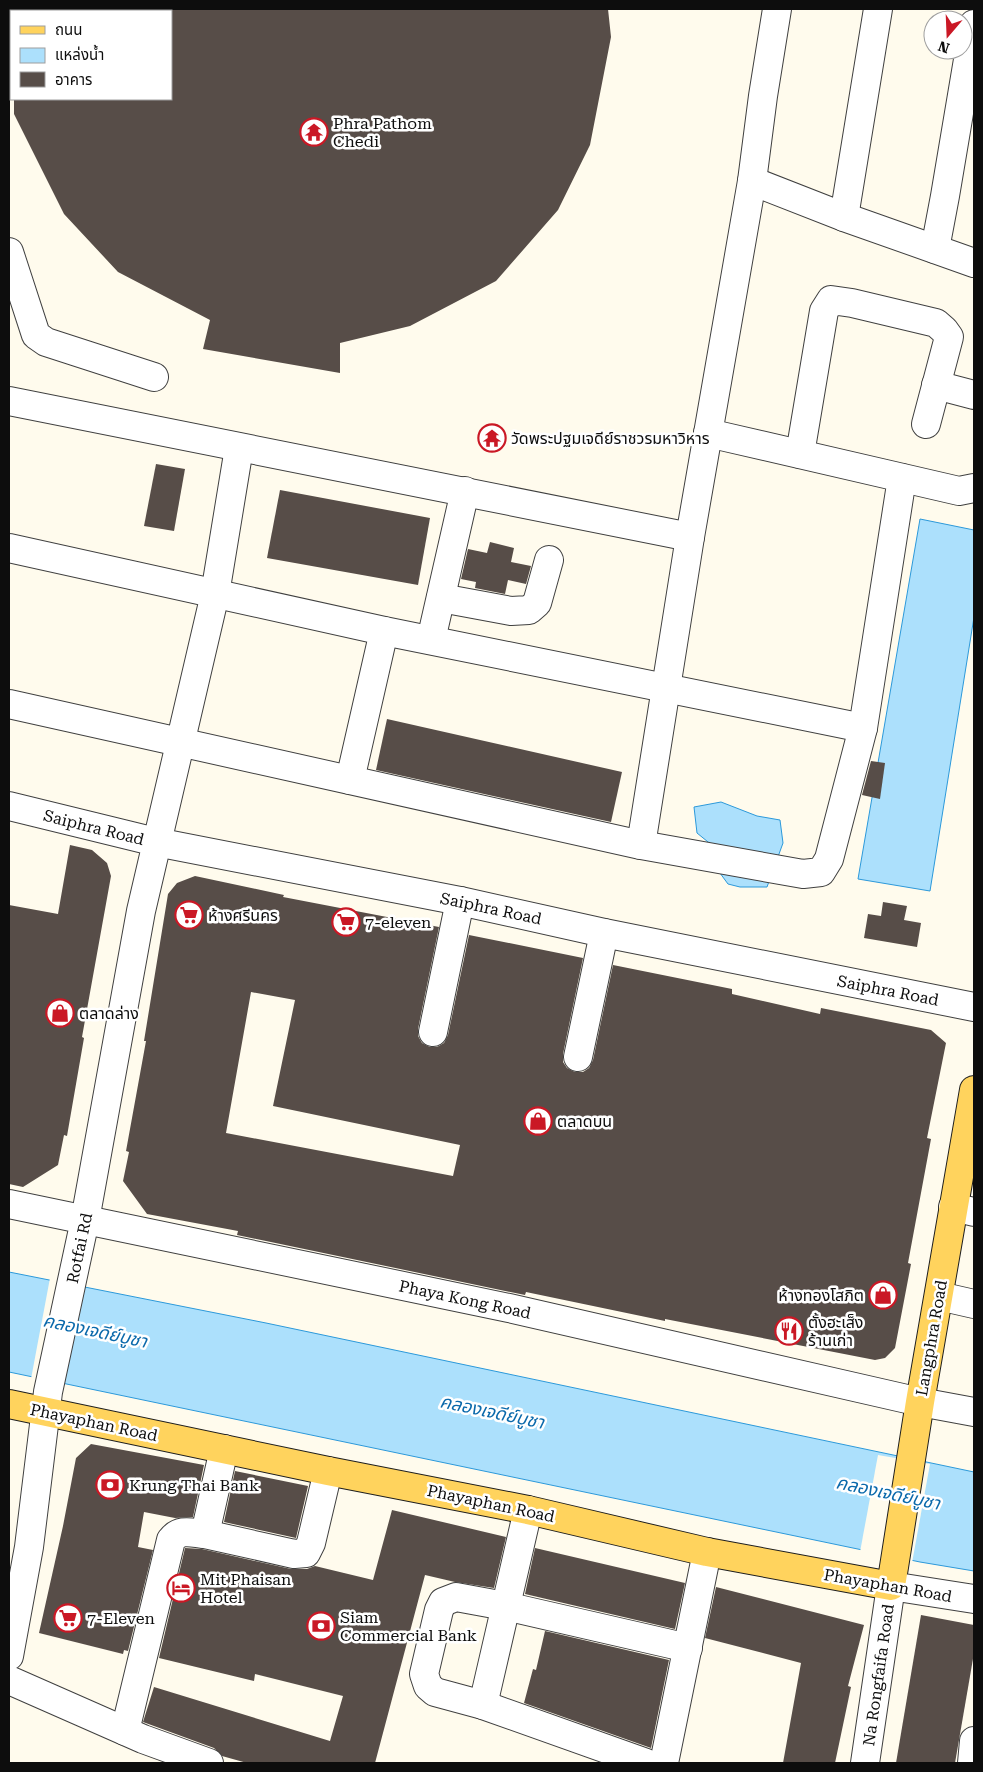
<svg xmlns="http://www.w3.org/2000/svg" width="983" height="1772" viewBox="0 0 983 1772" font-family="'Roboto Serif','Noto Sans Thai',serif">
<rect width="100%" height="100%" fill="#fffbed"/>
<!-- water -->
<g fill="#ace0fc" stroke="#2c99da">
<path d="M920,519L974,530V617L930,891L858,879Z"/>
<path d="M721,802L757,816L780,820L783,843L767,887H740L728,884L717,869L713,846L697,833L694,807Z"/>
<path d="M9,1272L266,1323L974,1472V1571L920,1562L9,1372Z"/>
</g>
<!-- pier -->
<g fill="#fffbed">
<path d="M50,1278L83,1284L63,1385L31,1379Z"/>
<path d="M878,1455L930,1464L912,1563L860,1552Z"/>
</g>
<!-- building -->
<g fill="#574d48" fill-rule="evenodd">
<path d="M171,9H608L611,37L590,145L558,210L496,281L410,326L340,343V373L203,349L210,320L118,272L64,214L14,114V99H171Z"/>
<path d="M156,464L185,469L174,531L144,526Z"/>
<path d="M280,490L430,518L418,585L267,558Z"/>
<path d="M490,542L514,548L511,562L531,566L526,584L508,580L505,594L475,588L476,582L461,579L468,549L487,553Z"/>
<path d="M387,719L622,772L611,822L376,770Z"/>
<path d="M871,761L885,763L880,799L862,795Z"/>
<path d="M70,845L92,850L107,863L111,876L82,1037L84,1038L67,1136L64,1135L58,1165L23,1187L9,1184V905L58,914Z"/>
<path d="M195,876L284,895L283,897L439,927L418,1029V1036L422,1043L430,1047H437L444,1043L448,1035L469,935L583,958L563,1054V1062L567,1068L575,1072H583L589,1068L593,1060L613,965L732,989V994L820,1014L821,1008L931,1030L946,1043L927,1138L931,1139L908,1263L911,1264L895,1348L885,1358L875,1360L665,1319V1321L526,1292L525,1295L237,1235L238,1231L147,1214L123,1181L129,1152L126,1151L146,1041H144L168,894L177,883ZM251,992L295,1000L273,1106L460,1145L453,1176L226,1133Z"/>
<path d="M883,902L907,906L904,920L921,923L917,947L864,938L868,914L881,916Z"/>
<path d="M91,1444L204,1465L193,1517L175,1518L144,1512L138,1547L153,1550L128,1651L124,1650L123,1654L39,1633L63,1526L76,1458Z"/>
<path d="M235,1471L308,1486L296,1538L224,1522Z"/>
<path d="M392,1510L506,1537L494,1588L455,1582L425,1575L375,1763H247L222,1756L214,1748L143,1722L154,1687L330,1741L343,1696L255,1674L254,1681L159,1658L185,1548L202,1549L291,1569H307L315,1566L373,1580Z"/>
<path d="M535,1548L685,1583L675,1629L525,1594Z"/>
<path d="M716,1587L864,1625L848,1686L851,1687L835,1763H783L801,1663L705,1638Z"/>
<path d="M921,1615L974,1625V1653L955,1763H896Z"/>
<path d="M545,1631L669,1660L651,1748L524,1703L533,1669L536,1670Z"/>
</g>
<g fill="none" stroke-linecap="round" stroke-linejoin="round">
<!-- minor casing -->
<g stroke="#404040" stroke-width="30">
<g id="minor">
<path d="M752,181L844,217L974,263"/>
<path d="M844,217L878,9"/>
<path d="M935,249L945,196L974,24"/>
<path d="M9,252L36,335L46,342L154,377"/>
<path d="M936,385L974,395"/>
<path d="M9,401L690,537"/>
<path d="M708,433L959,491L974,488"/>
<path d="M800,454L824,311L831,300L852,303L936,323L944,330L949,337L926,424"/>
<path d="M9,548L384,631L863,728"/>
<path d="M441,598L511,611L529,610L537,603L549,560"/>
<path d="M431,640L465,491"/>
<path d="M9,704L641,845L803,874L821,872L829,859L863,728L902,478"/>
<path d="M350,780L384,631"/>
<path d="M9,806L156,842L460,901L604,933L974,1007"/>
<path d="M641,845L690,537L752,181L763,96L777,9"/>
<path d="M433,1032L460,901"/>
<path d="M578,1057L604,933"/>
<path d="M9,1204L509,1308L920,1402L974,1412"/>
<path d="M953,1207L974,1212"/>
<path d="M939,1296L974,1304"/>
<path d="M205,1534L294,1554L306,1553L311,1543L328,1471"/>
<path d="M9,1656L29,1547L48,1392L85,1220L141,911L215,594L239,448"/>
<path d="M9,1680L143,1739L209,1763"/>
<path d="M483,1705L528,1510"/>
<path d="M125,1731L171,1540C180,1528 192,1533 205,1534L224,1449"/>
<path d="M646,1763L483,1705L435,1692L428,1686L424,1674L439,1610L443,1602L456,1597L505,1606L688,1648"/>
<path d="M664,1763L707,1552"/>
<path d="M865,1763L891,1586L974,1599"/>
<path d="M972,1763L974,1741"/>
</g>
</g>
<!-- major casing -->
<g stroke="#1e1e1e" stroke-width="30">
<path id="major" d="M9,1404L328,1471L528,1510L707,1552L891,1586L920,1402L974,1090"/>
</g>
<!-- minor -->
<use href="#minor" stroke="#fff" stroke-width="28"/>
<!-- major -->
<use href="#major" stroke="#ffd35d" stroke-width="28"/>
</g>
<!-- icons -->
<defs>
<g id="temple-ring" transform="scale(1.4375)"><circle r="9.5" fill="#fff" stroke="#ca1825" stroke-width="1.5"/><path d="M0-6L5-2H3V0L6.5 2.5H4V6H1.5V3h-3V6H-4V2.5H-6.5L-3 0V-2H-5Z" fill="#ca1825"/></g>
<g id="supermarket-ring" transform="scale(1.4375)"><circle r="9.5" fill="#fff" stroke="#ca1825" stroke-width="1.5"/><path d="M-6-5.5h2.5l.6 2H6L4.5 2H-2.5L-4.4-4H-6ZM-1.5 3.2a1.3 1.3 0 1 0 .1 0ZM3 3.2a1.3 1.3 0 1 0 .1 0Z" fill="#ca1825"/></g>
<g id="shop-ring" transform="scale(1.4375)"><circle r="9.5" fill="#fff" stroke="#ca1825" stroke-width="1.5"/><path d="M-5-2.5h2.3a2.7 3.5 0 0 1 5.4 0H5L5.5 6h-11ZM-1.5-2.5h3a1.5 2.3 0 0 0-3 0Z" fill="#ca1825"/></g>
<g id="restaurant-ring" transform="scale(1.4375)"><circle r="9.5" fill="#fff" stroke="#ca1825" stroke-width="1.5"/><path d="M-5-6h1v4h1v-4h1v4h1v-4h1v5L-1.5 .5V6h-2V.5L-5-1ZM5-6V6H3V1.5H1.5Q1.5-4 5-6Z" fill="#ca1825"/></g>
<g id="bank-ring" transform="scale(1.4375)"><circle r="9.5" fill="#fff" stroke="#ca1825" stroke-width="1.5"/><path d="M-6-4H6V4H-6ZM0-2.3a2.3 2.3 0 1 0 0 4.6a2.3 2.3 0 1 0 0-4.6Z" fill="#ca1825"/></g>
<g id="hotel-ring" transform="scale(1.4375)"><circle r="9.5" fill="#fff" stroke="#ca1825" stroke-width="1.5"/><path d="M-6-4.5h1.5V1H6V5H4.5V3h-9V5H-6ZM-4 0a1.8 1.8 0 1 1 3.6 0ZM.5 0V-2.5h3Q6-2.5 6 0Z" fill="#ca1825"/></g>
</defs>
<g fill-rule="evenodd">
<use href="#temple-ring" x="314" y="132"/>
<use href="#temple-ring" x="492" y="438"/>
<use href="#supermarket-ring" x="189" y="915"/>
<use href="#supermarket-ring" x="346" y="922"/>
<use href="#shop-ring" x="60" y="1013"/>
<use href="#shop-ring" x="538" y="1121"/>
<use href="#shop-ring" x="883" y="1295"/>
<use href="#restaurant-ring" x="789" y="1331"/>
<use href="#bank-ring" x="110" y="1485"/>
<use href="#hotel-ring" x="181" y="1588"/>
<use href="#supermarket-ring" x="68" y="1618"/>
<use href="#bank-ring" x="321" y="1626"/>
</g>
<g text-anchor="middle" stroke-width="5" stroke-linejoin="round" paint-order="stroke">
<!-- poi labels -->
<g font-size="16" fill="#0d0d0d" stroke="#fff" text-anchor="start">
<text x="333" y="129">Phra Pathom<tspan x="333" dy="18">Chedi</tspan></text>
<text x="511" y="444">วัดพระปฐมเจดีย์ราชวรมหาวิหาร</text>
<text x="208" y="921">ห้างศรีนคร</text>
<text x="365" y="928">7-eleven</text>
<text x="79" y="1019">ตลาดล่าง</text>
<text x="557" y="1127">ตลาดบน</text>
<text x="864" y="1301" text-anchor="end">ห้างทองโสภิต</text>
<text x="808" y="1328">ตั้งฮะเส็ง<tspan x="808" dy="18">ร้านเก่า</tspan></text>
<text x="129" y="1491">Krung Thai Bank</text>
<text x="200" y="1585">Mit Phaisan<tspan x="200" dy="18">Hotel</tspan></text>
<text x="340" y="1623">Siam<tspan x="340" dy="18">Commercial Bank</tspan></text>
<text x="87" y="1624">7-Eleven</text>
</g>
<!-- street labels -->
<g font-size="16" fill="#0d0d0d" stroke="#fff">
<text transform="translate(94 827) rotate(14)" y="6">Saiphra Road</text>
<text transform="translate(491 908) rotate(12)" y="6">Saiphra Road</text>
<text transform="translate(888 990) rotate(11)" y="6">Saiphra Road</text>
<text transform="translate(79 1248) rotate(-78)" y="6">Rotfai Rd</text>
<text transform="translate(465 1299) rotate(12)" y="6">Phaya Kong Road</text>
<text transform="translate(931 1338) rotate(-80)" y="6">Langphra Road</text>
<text transform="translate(94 1422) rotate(12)" y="6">Phayaphan Road</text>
<text transform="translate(491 1503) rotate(12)" y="6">Phayaphan Road</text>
<text transform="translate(888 1585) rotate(10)" y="6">Phayaphan Road</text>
<text transform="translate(878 1675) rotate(-82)" y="6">Na Rongfaifa Road</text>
</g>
<!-- water labels -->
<g font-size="18" font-style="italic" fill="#0a69ab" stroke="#fff">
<text transform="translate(95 1331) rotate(12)" y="6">คลองเจดีย์บูชา</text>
<text transform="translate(492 1412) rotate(12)" y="6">คลองเจดีย์บูชา</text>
<text transform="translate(888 1493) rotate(12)" y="6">คลองเจดีย์บูชา</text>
</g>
</g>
<!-- border -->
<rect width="983" height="1772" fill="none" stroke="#0d0d0d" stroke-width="20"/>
<!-- legend -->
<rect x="10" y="10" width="162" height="90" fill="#ffffff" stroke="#9e9e9e"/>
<rect x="20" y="26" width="25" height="8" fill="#ffd35d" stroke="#9e9e9e"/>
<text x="55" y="35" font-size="15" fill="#0d0d0d">ถนน</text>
<rect x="20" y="48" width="25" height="15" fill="#ace0fc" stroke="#9e9e9e"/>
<text x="55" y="60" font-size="15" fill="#0d0d0d">แหล่งน้ำ</text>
<rect x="20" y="72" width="25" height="15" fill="#574d48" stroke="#9e9e9e"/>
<text x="55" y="85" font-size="15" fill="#0d0d0d">อาคาร</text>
<!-- north arrow -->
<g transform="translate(948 35) rotate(199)"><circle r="24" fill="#ffffff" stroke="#9e9e9e"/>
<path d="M0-4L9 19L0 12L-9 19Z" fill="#ca1825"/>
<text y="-8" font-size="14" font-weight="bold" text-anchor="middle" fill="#0d0d0d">N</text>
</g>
</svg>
